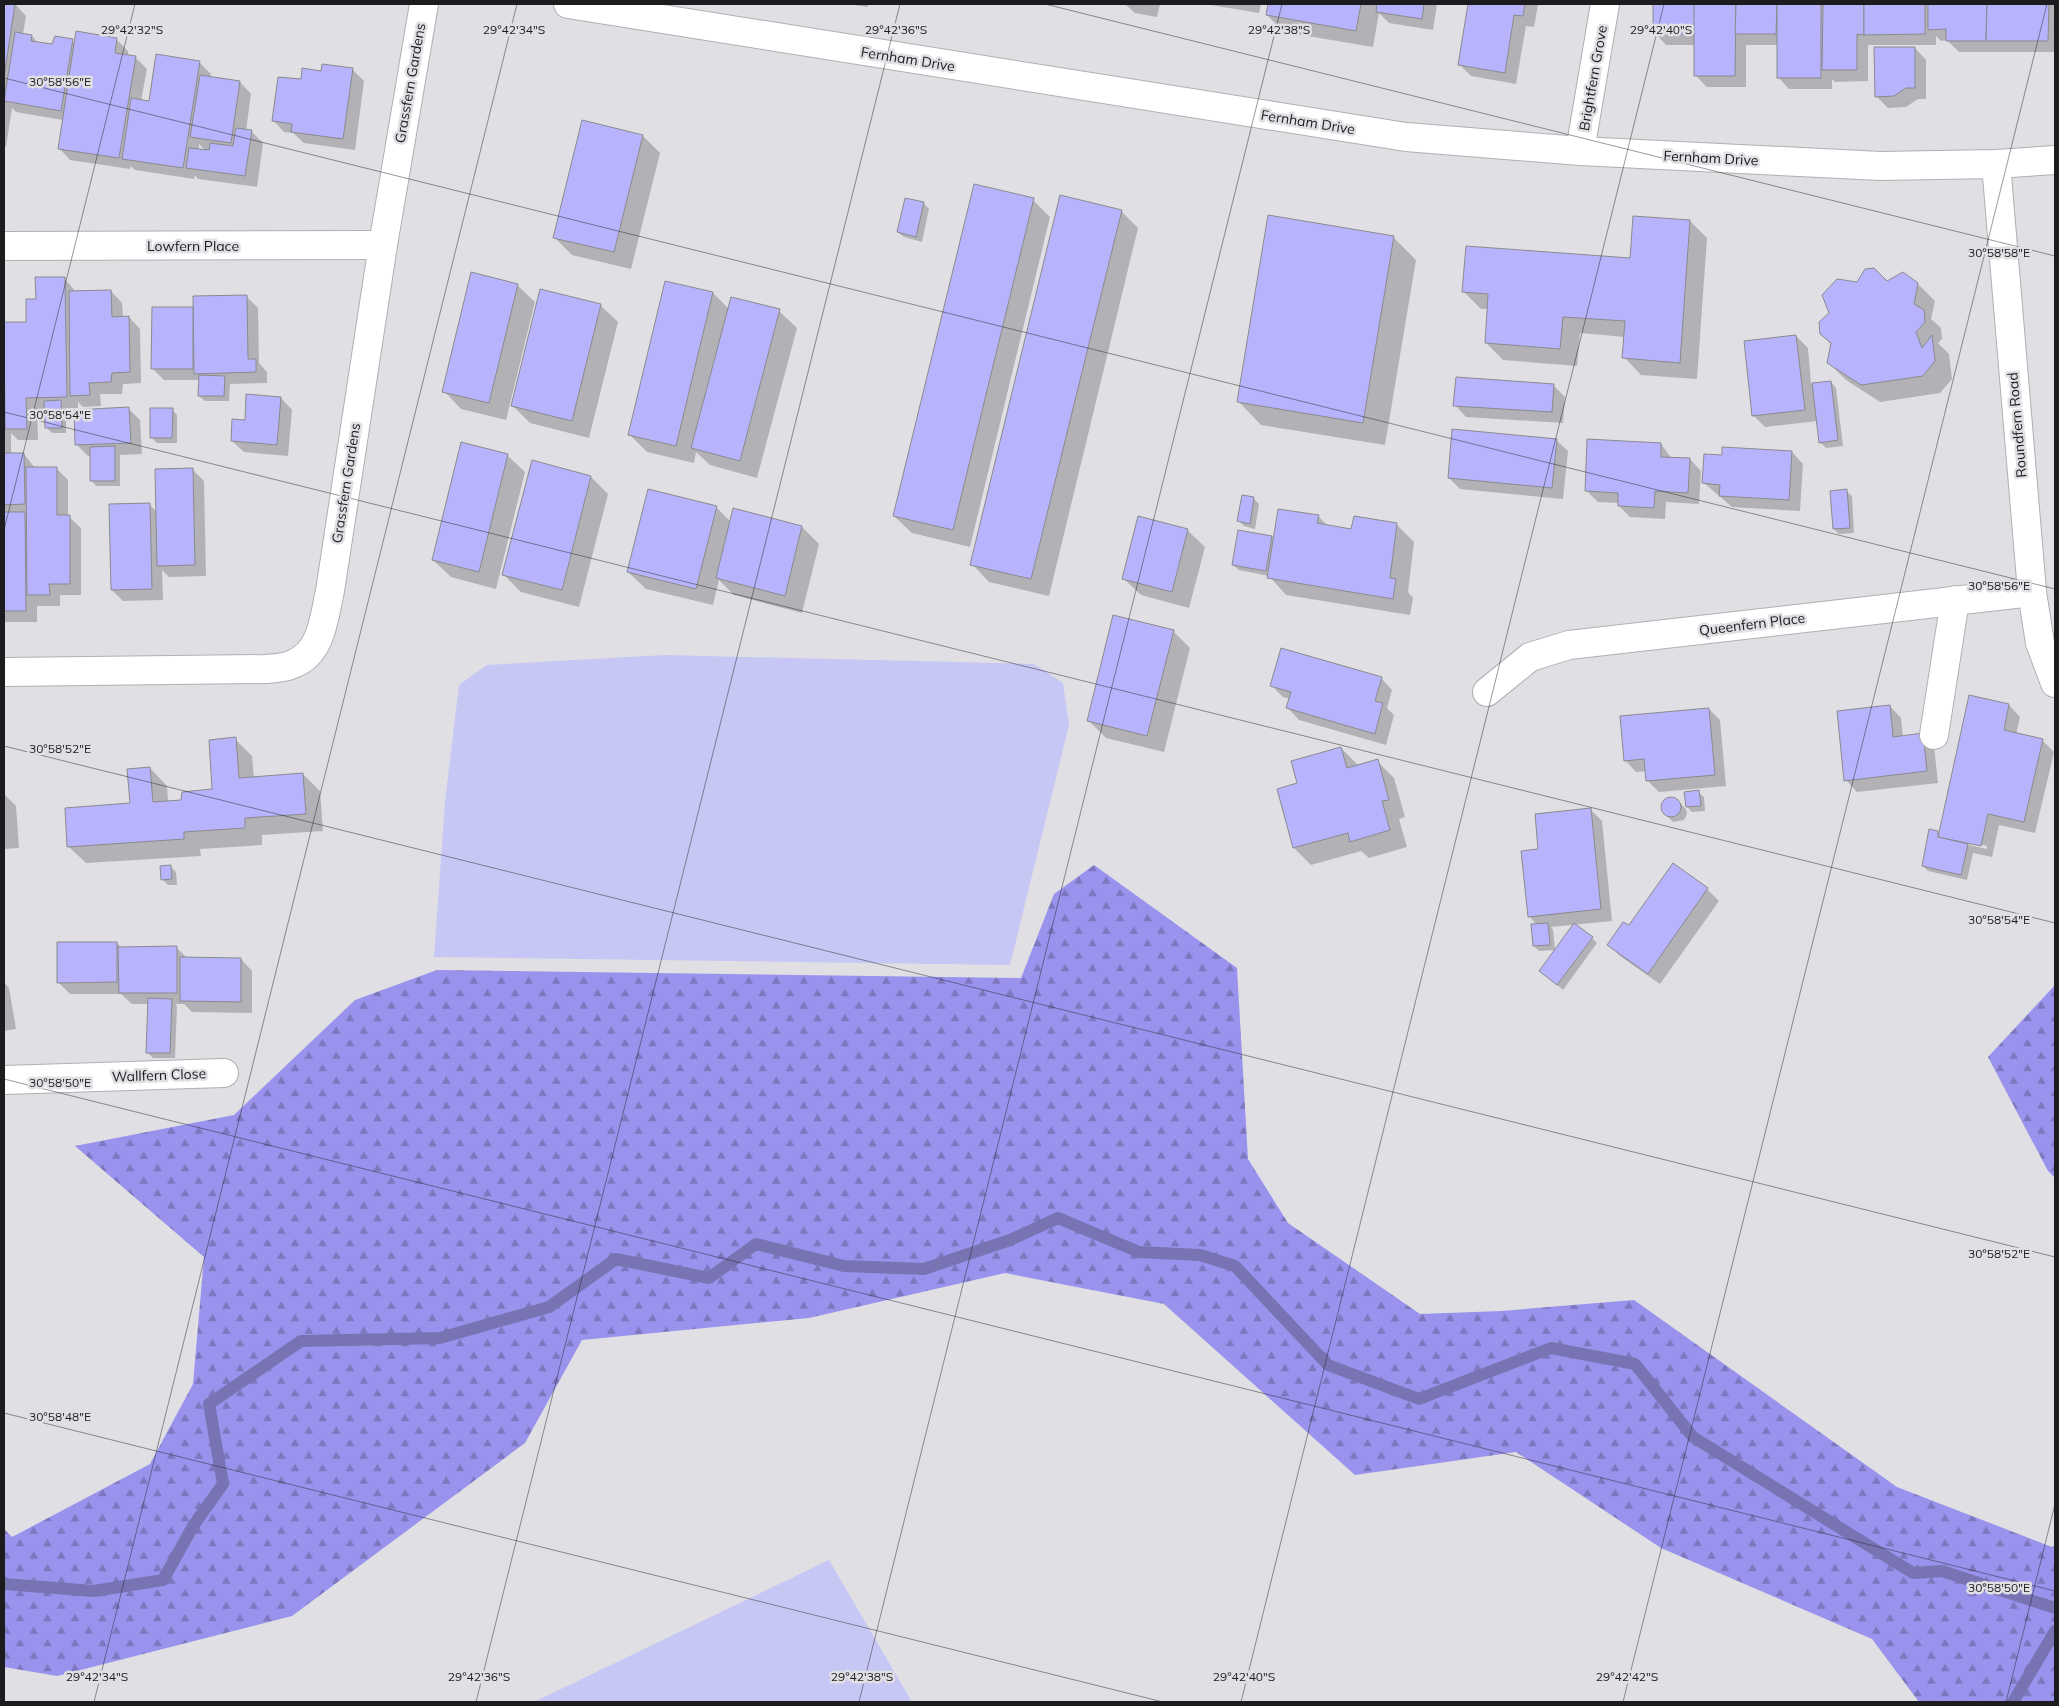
<svg xmlns="http://www.w3.org/2000/svg" width="2059" height="1706" viewBox="0 0 2059 1706" font-family="Mulish,sans-serif">
<defs>
<pattern id="forest-firs" width="22" height="20" patternUnits="userSpaceOnUse" patternTransform="scale(1.25)"><rect width="22" height="20" fill="#9a93ed"/><path d="M5 1l3.5 6h-7zM16 11l3.5 6h-7z" fill="#7d77bf"/></pattern>
</defs>
<rect width="100%" height="100%" fill="#dfdfe4"/>
<!-- forest -->
<g fill="url(#forest-firs)">
<path d="M1094,865L1237,968L1248,1159L1288,1223L1420,1314L1501,1311L1634,1300L1897,1487L2052,1547L2055,1545V1702H1919L1872,1639L1661,1548L1516,1452L1355,1475L1164,1304L1005,1273L809,1318L582,1340L525,1443L292,1616L57,1676L4,1667V1529L12,1537L150,1464L193,1384L204,1257L75,1146L234,1115L355,1000L437,970L1021,978L1054,894Z"/>
<path d="M2055,985V1178L2048,1171L1988,1057Z"/>
</g>
<!-- pitch -->
<g fill="#c7c7f5">
<path d="M665,655L1034,664L1063,683L1069,725L1010,965L434,957L445,802L459,685L487,665Z"/>
<path d="M829,1560L912,1702H534Z"/>
</g>
<!-- shadow -->
<g fill="#0003" fill-rule="evenodd">
<path d="M4,4H15L26,16L23,34L32,36L39,44L53,46L72,41L76,44L117,40L128,51V56L135,57L147,69L141,101L150,102L199,62L211,74L210,78L240,82L251,94L246,131H251L263,143L257,187L198,179L195,175L194,179L135,170L131,166L130,169L70,160L59,148L63,120L16,112L12,108L6,147L4,146ZM199,144L206,151L199,150Z"/>
<path d="M848,4H868V7Z"/>
<path d="M1125,4H1160L1157,17L1135,13Z"/>
<path d="M1205,4H1261L1259,13Z"/>
<path d="M1269,4H1437L1433,30L1389,23L1379,13L1373,47L1284,32L1267,15Z"/>
<path d="M1470,4H1538L1534,27L1526,26L1516,84L1471,76L1460,65Z"/>
<path d="M1654,4H2055V52H1959L1947,40L1941,41L1936,36V45H1868V81L1835,82L1832,79V89H1789L1778,77V45H1746V87H1707L1695,75L1696,45H1666L1655,33Z"/>
<path d="M1915,48L1926,60V99H1918L1906,107L1888,108L1876,96Z"/>
<path d="M323,66L353,70L364,81L355,150L304,143L293,133L284,132L273,120L302,81L322,72Z"/>
<path d="M643,136L660,153L631,269L572,255L554,237Z"/>
<path d="M906,200L924,204L929,209L922,242L904,237L898,232Z"/>
<path d="M1033,200L1050,217L970,547L912,533L894,516Z"/>
<path d="M1121,211L1138,228L1049,596L989,582L972,564Z"/>
<path d="M1690,221L1707,238L1697,379L1641,375L1624,357L1625,337L1580,333L1577,366L1503,360L1486,343L1488,309H1481L1464,292L1631,259Z"/>
<path d="M1393,237L1416,260L1385,445L1261,425L1239,402Z"/>
<path d="M64,278L76,292L111,291L122,303L123,317H129L140,329L141,383L123,384L122,394H100L101,406L83,407L78,402V408H66V433H52L46,427V409H37L38,440H18L11,433V454H24L35,468H56L68,480V516L81,528V595H60V606H37V622H4V444H6L4,442V408L6,410L27,323L37,301Z"/>
<path d="M666,282L713,293L729,309L779,311L797,328L757,478L710,465L696,452L694,463L647,452L630,435Z"/>
<path d="M1887,282L1918,284L1935,301L1931,319L1941,328L1942,339L1938,343L1949,354L1952,379L1940,393L1880,402L1846,380L1828,362L1832,345L1821,334L1857,284Z"/>
<path d="M517,285L535,302L506,420L461,409L444,391Z"/>
<path d="M246,296L258,308L259,363L267,372V383L230,384L229,401H205L199,396L200,380H164L152,368L153,308H194Z"/>
<path d="M600,305L618,322L589,438L530,423L512,405Z"/>
<path d="M1796,336L1808,348L1811,384L1831,382L1836,388L1843,446L1826,448L1820,442L1818,421L1765,427L1753,415Z"/>
<path d="M1553,385L1565,397L1563,423L1466,417L1455,405Z"/>
<path d="M281,398L292,410L288,456L244,452L232,441L246,421Z"/>
<path d="M129,409L140,420L142,454L120,455V486H96L91,480V456H88L76,444Z"/>
<path d="M172,409L177,415V443H157L151,437Z"/>
<path d="M1556,440L1568,451L1563,499L1460,489L1449,478Z"/>
<path d="M1661,444L1672,459H1690L1701,471L1699,504L1666,502L1665,519L1630,517L1619,506V503L1598,502L1586,490Z"/>
<path d="M1792,452L1803,464L1800,511L1732,507L1704,483L1723,456Z"/>
<path d="M507,455L525,472L496,589L451,577L433,560Z"/>
<path d="M193,470L204,481L206,576L169,577L162,570L163,600L123,601L112,590L150,505L157,512Z"/>
<path d="M591,477L608,494L579,607L521,592L504,575Z"/>
<path d="M1846,491L1852,496L1854,533L1839,534L1834,529Z"/>
<path d="M1254,499L1259,504L1255,529L1244,526L1239,521Z"/>
<path d="M716,507L731,522L734,510L802,527L819,544L802,613L734,595L719,580L713,605L646,589L628,572Z"/>
<path d="M1318,516L1328,526L1352,530L1397,525L1414,542L1408,592L1413,598L1410,615L1286,595L1269,576L1239,570L1233,565L1272,537L1274,540Z"/>
<path d="M1187,530L1205,547L1189,608L1141,595L1123,578Z"/>
<path d="M1173,631L1190,648L1164,752L1106,738L1088,720Z"/>
<path d="M1381,678L1392,690L1387,708L1394,715L1386,745L1299,720L1288,708L1290,699L1283,697L1271,685Z"/>
<path d="M1970,696L2009,705L2020,717L2016,735L2042,740L2054,752L2035,833L1999,825L1992,857L1973,853L1967,880L1928,871L1923,866L1938,833L1940,834ZM1951,838L1987,846V849L1951,841Z"/>
<path d="M1890,706L1901,718L1903,737L1934,746L1938,783L1857,792L1846,780Z"/>
<path d="M1709,709L1720,720L1726,786L1659,792L1647,780L1646,771L1636,772L1625,760Z"/>
<path d="M235,739L252,756L254,778L303,774L320,791L323,831L262,835V845L200,849L201,856L86,863L68,846L131,805L150,768L167,786L168,802L182,801L214,790Z"/>
<path d="M1341,748L1359,766L1377,761L1394,778L1405,817L1399,819L1407,847L1369,858L1361,851L1311,865L1294,848L1299,784Z"/>
<path d="M1698,792L1704,797L1705,811L1692,812L1687,807Z"/>
<path d="M4,794L16,806L19,848L4,849Z"/>
<path d="M1675,798L1686,809L1687,814L1684,820L1673,822L1663,812L1662,806L1664,801Z"/>
<path d="M1591,810L1602,821L1612,921L1551,927L1553,930L1555,950L1539,951L1534,946L1537,925L1529,916L1540,850Z"/>
<path d="M1673,865L1707,889L1719,901L1660,984L1620,956L1608,944L1629,927Z"/>
<path d="M171,867L176,872L177,885H168L163,880Z"/>
<path d="M1592,938L1597,943L1563,990L1540,971Z"/>
<path d="M117,943L122,948H177L188,959H241L252,971V1013L192,1012L184,1004H175L177,1006L175,1058H153L147,1052L149,1004H132L121,994H70L59,983Z"/>
<path d="M4,982L9,988L16,1029L4,1031Z"/>
</g>
<g fill="none" stroke-linecap="round" stroke-linejoin="round">
<!-- stream -->
<g stroke="#7874b4" stroke-width="12">
<path d="M4,1584L94,1591L163,1580L193,1526L223,1484L209,1404L301,1341L440,1338L549,1307L616,1259L709,1278L756,1244L844,1266L924,1269L1010,1240L1058,1218L1139,1252L1200,1255L1235,1266L1328,1365L1419,1399L1551,1348L1635,1364L1693,1437L1913,1573L1942,1571L2055,1608"/>
<path d="M2013,1702L2055,1631"/>
</g>
</g>
<!-- building -->
<g fill="#b7b4fd" stroke="#8a8a8e">
<path d="M4,4H15L4,77Z"/>
<path d="M1268,4H1361L1356,31L1266,15Z"/>
<path d="M1377,4H1424L1422,19L1376,12Z"/>
<path d="M1468,4H1525L1523,16L1514,15L1505,73L1458,65Z"/>
<path d="M1653,4H1694L1695,34H1653Z"/>
<path d="M1694,4H1736L1735,76H1694Z"/>
<path d="M1736,4H1777L1776,34H1735Z"/>
<rect x="1777" y="4" width="44" height="74"/>
<path d="M1823,4H1864V35L1857,34V70H1822Z"/>
<path d="M1864,4H1925V34L1864,35Z"/>
<path d="M1928,4H1987L1986,41H1946V29L1928,30Z"/>
<path d="M1987,4H2049L2048,41H1986Z"/>
<path d="M76,31L117,38L115,53L136,56L119,158L58,149Z"/>
<path d="M15,32L32,35L31,41L52,44L55,36L73,39L61,111L4,101Z"/>
<path d="M1874,47H1915V88H1906L1894,96L1875,97Z"/>
<path d="M156,54L200,61L183,168L122,159L131,98L149,101Z"/>
<path d="M322,64L353,68L343,139L291,132L292,124L272,121L278,77L301,79L302,68L321,71Z"/>
<path d="M200,75L240,81L231,143L190,137Z"/>
<path d="M582,120L643,135L614,252L553,238Z"/>
<path d="M236,128L252,130L245,176L186,168L189,148L209,150L210,143L233,146Z"/>
<path d="M974,184L1034,198L953,530L893,516Z"/>
<path d="M1060,195L1122,210L1031,579L970,565Z"/>
<path d="M905,198L924,202L916,237L897,232Z"/>
<path d="M1268,215L1394,236L1363,423L1237,402Z"/>
<path d="M1633,216L1690,220L1680,363L1622,358L1625,321L1563,317L1560,349L1485,343L1488,294L1462,292L1466,246L1630,258Z"/>
<path d="M1874,268L1887,281L1903,272L1918,283L1914,304L1924,310L1925,322L1916,332L1922,348L1932,335L1935,361L1923,376L1861,385L1827,363L1831,343L1820,334L1819,322L1829,313L1822,295L1837,279L1857,282L1865,269Z"/>
<path d="M471,272L518,284L489,403L442,392Z"/>
<path d="M35,277H65L67,397L26,398L27,429H5L4,322H26V299H36Z"/>
<path d="M665,281L713,292L676,446L628,435Z"/>
<path d="M540,289L601,304L572,421L511,406Z"/>
<path d="M111,290L112,317L129,316L130,372L112,373L111,382L89,383L90,395L70,396L69,291Z"/>
<path d="M247,295L248,359H256V372L194,374L193,296Z"/>
<path d="M731,297L780,309L740,461L691,448Z"/>
<path d="M152,307H193V369H151Z"/>
<path d="M1796,335L1805,410L1752,416L1744,341Z"/>
<path d="M199,375L225,376L224,396H198Z"/>
<path d="M1456,377L1554,384L1552,412L1453,406Z"/>
<path d="M1831,381L1838,440L1819,443L1812,383Z"/>
<path d="M246,394L281,397L277,445L231,441L232,419L245,420Z"/>
<path d="M61,400L62,428H45L44,401Z"/>
<path d="M129,407L131,443L75,445L74,410Z"/>
<path d="M150,408H173L172,438H150Z"/>
<path d="M1452,429L1557,439L1552,488L1448,478Z"/>
<path d="M1587,439L1661,443V457L1690,458L1688,493L1655,491L1654,508L1618,506V493L1585,491Z"/>
<path d="M461,442L508,454L479,572L432,560Z"/>
<path d="M115,446V481H90V447Z"/>
<path d="M1722,447L1792,451L1789,500L1719,496L1720,485L1702,483L1704,454L1722,455Z"/>
<path d="M4,453H24L25,504L4,505Z"/>
<path d="M532,460L591,476L562,590L502,575Z"/>
<path d="M26,467H57V515H70V584H49L50,595H27Z"/>
<path d="M193,468L195,565L157,566L155,469Z"/>
<path d="M648,489L717,506L696,589L627,572Z"/>
<path d="M1847,489L1850,528L1833,529L1830,491Z"/>
<path d="M1242,495L1254,497L1250,524L1237,521Z"/>
<path d="M150,503L152,589L111,590L109,504Z"/>
<path d="M733,508L802,526L785,596L716,578Z"/>
<path d="M1278,509L1319,515L1317,523L1351,529L1354,516L1397,523L1390,578L1396,579L1393,599L1267,578Z"/>
<path d="M4,512H25L26,611H4Z"/>
<path d="M1138,516L1188,529L1172,592L1122,579Z"/>
<path d="M1238,530L1272,536L1266,571L1232,565Z"/>
<path d="M1113,615L1174,630L1147,736L1087,721Z"/>
<path d="M1281,648L1382,677L1375,701L1383,703L1375,734L1286,708L1291,692L1270,686Z"/>
<path d="M1969,695L2009,704L2004,730L2043,739L2024,822L1988,814L1981,846L1938,837Z"/>
<path d="M1890,705L1893,737L1923,733L1927,771L1844,781L1837,711Z"/>
<path d="M1709,708L1715,775L1646,781L1644,759L1624,761L1620,716Z"/>
<path d="M236,737L239,778L303,773L306,814L245,818V828L184,832V839L67,847L65,808L130,803L127,769L150,767L153,802L181,800L182,792L212,789L209,740Z"/>
<path d="M1341,747L1347,768L1378,759L1389,800L1382,801L1390,830L1350,842L1348,833L1293,848L1277,789L1297,783L1291,761Z"/>
<path d="M1699,790L1701,806L1686,807L1684,792Z"/>
<circle cx="1671" cy="807" r="10"/>
<path d="M1591,808L1601,909L1528,917L1521,851L1538,849L1535,814Z"/>
<path d="M1929,829L1938,831V837L1968,844L1961,875L1922,866Z"/>
<path d="M1673,863L1708,888L1648,974L1607,945L1623,922L1629,925Z"/>
<path d="M171,865L172,879L161,880L160,866Z"/>
<path d="M1548,923L1550,945L1533,946L1531,924Z"/>
<path d="M1574,923L1593,937L1557,985L1539,971Z"/>
<path d="M57,942H117V982L57,983Z"/>
<path d="M177,946V993H119L118,947Z"/>
<path d="M180,957L241,958V1002L180,1001Z"/>
<path d="M148,998L172,999L170,1053H146Z"/>
</g>
<g fill="none" stroke-linecap="round" stroke-linejoin="round">
<!-- minor casing -->
<g stroke="#b0b0b4" stroke-width="30">
<g id="minor">
<path d="M568,4L1406,137L1580,151L1881,166L1996,164L2055,160"/>
<path d="M1580,151L1605,4"/>
<path d="M1996,164L2032,592L2040,643L2055,683"/>
<path d="M4,246L383,245"/>
<path d="M4,672L266,669C275,668 285,668 293,664C322,653 324,617 330,591L383,245L424,4"/>
<path d="M1487,692L1530,657L1569,645L2032,592"/>
<path d="M1934,735L1955,600"/>
<path d="M4,1080L224,1073"/>
</g>
</g>
<!-- minor -->
<use href="#minor" stroke="#fff" stroke-width="28"/>
</g>
<!-- ticks -->
<path fill="none" stroke="#1c1c1e" stroke-width="1" stroke-opacity="0.45" d="M1045,4L2055,256M4,78L2055,589M4,412L2055,923M4,530L135,4M4,746L2055,1257M4,1079L2055,1591M4,1413L1163,1702M94,1702L517,4M476,1702L900,4M859,1702L1282,4M1241,1702L1664,4M1623,1702L2047,4M2006,1702L2055,1504"/>
<g text-anchor="middle" stroke-width="5" stroke-linejoin="round" paint-order="stroke">
<!-- street labels -->
<g font-size="14" fill="#1c1c1e" stroke="#dfdfe4">
<text transform="translate(908 59) rotate(9)" y="5">Fernham Drive</text>
<text transform="translate(1593 78) rotate(-80)" y="5">Brightfern Grove</text>
<text transform="translate(410 83) rotate(-80)" y="5">Grassfern Gardens</text>
<text transform="translate(1308 122) rotate(9)" y="5">Fernham Drive</text>
<text transform="translate(1711 158) rotate(3)" y="5">Fernham Drive</text>
<text x="193" y="251">Lowfern Place</text>
<text transform="translate(2017 425) rotate(-95)" y="5">Roundfern Road</text>
<text transform="translate(346 483) rotate(-81)" y="5">Grassfern Gardens</text>
<text transform="translate(1752 624) rotate(-7)" y="5">Queenfern Place</text>
<text transform="translate(159 1075) rotate(-2)" y="5">Wallfern Close</text>
</g>
</g>
<g font-size="12" text-anchor="middle" fill="#1c1c1e" stroke="#dfdfe4" stroke-width="5" stroke-linejoin="round" paint-order="stroke">
<text x="132" y="34">29°42'32"S</text>
<text x="514" y="34">29°42'34"S</text>
<text x="896" y="34">29°42'36"S</text>
<text x="1279" y="34">29°42'38"S</text>
<text x="1661" y="34">29°42'40"S</text>
<text x="60" y="86">30°58'56"E</text>
<text x="1999" y="257">30°58'58"E</text>
<text x="60" y="419">30°58'54"E</text>
<text x="1999" y="590">30°58'56"E</text>
<text x="60" y="753">30°58'52"E</text>
<text x="1999" y="924">30°58'54"E</text>
<text x="60" y="1087">30°58'50"E</text>
<text x="1999" y="1258">30°58'52"E</text>
<text x="60" y="1421">30°58'48"E</text>
<text x="1999" y="1592">30°58'50"E</text>
<text x="97" y="1681">29°42'34"S</text>
<text x="479" y="1681">29°42'36"S</text>
<text x="862" y="1681">29°42'38"S</text>
<text x="1244" y="1681">29°42'40"S</text>
<text x="1627" y="1681">29°42'42"S</text>
</g>
<!-- border -->
<rect width="2059" height="1706" fill="none" stroke="#1c1c1e" stroke-width="10"/>
</svg>
